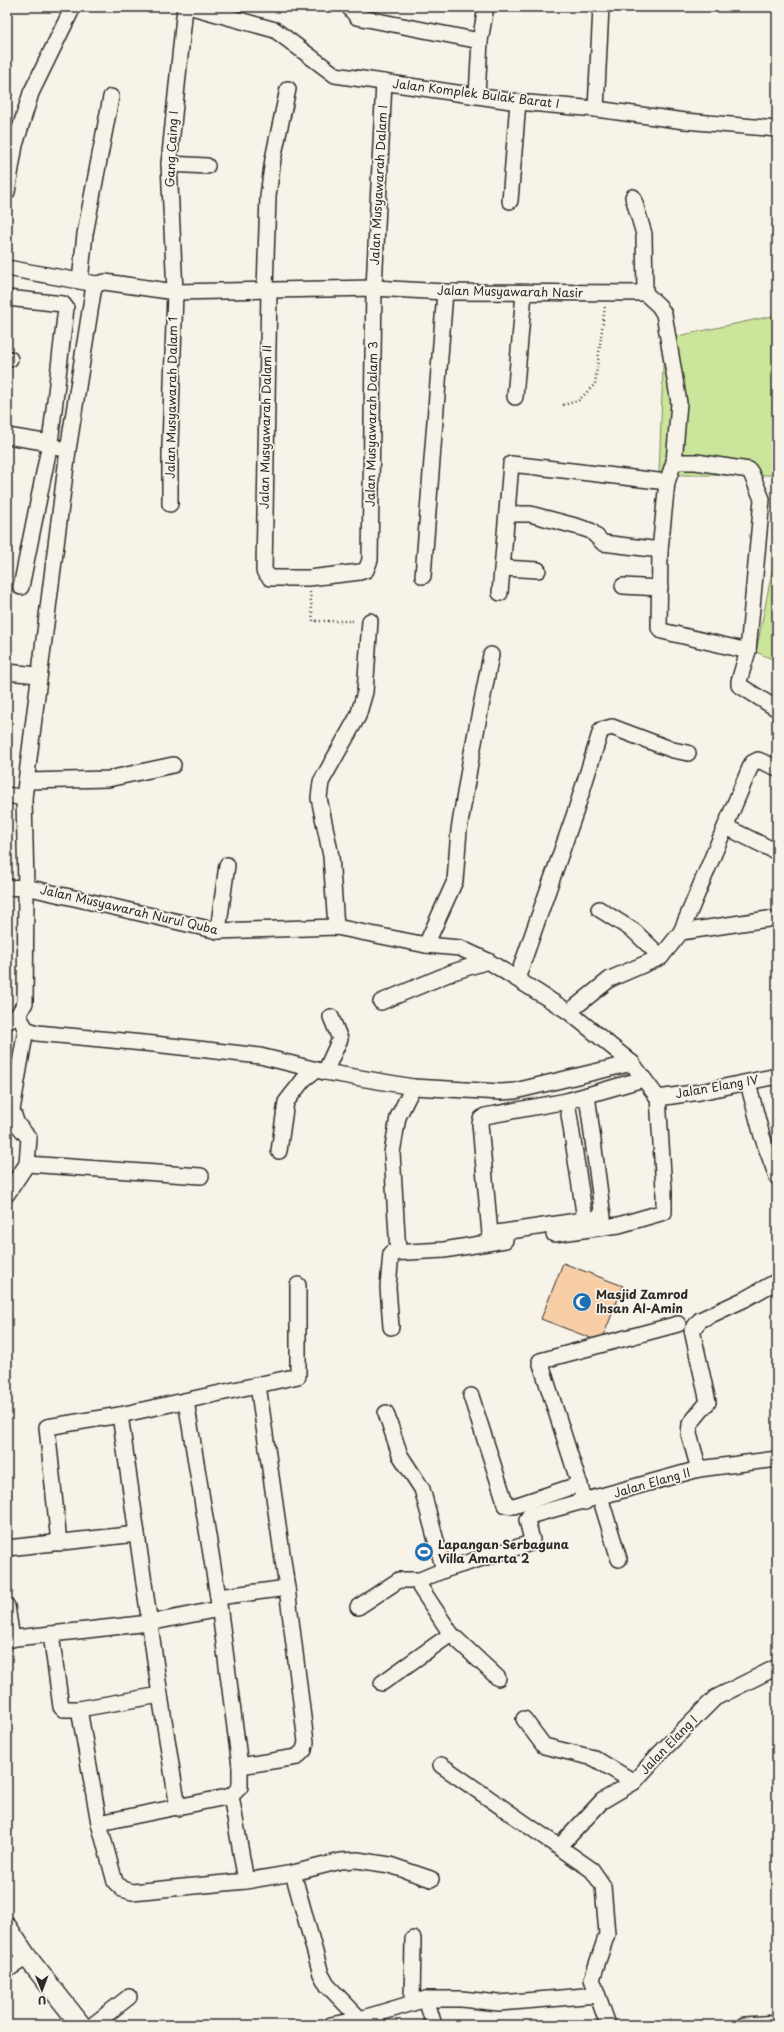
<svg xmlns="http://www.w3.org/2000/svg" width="784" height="2032" viewBox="0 0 784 2032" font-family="'Playpen Sans',sans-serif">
<rect width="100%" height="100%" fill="#f7f3e8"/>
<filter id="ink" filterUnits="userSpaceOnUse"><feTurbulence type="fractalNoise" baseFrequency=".025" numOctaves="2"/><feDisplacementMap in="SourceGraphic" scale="8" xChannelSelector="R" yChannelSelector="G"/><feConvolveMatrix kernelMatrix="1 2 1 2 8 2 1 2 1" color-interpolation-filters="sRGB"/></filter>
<g filter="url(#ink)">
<!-- green -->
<g fill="#cbe59b" stroke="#7b8863">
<path d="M777,315V475H659L664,339Z"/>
<path d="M777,546V661L756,652Z"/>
</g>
<!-- building -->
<path fill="#f8cea7" stroke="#2b2b2b" d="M563,1263L623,1286L601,1342L541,1319Z"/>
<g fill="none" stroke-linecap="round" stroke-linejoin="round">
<!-- minor casing -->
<g stroke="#2b2b2b" stroke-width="18">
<g id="minor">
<path d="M192,7L275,30L335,75L518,102L596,109L685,121L777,129"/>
<path d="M349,7L357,17L480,41"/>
<path d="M477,95L480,41L486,7"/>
<path d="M596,109L601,7"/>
<path d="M169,164L207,166"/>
<path d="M7,192L15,145L31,93L73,7"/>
<path d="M633,197L644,234L645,293L659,306L664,314L679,403L674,462L667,482L660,550L659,628L662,631L748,651"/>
<path d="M510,201L518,102"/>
<path d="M7,268L96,284L105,282L175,292L374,288L445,292L645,293"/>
<path d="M80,281L85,234L111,97"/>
<path d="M265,290L268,196L273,159L288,89"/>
<path d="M269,290L264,571L270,578H309L360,572L366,570L370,560L374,288L384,82"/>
<path d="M7,298L63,304L66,308L50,443L21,587"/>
<path d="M7,358L10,359"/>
<path d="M515,397L524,293"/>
<path d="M7,436L50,443L58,448"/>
<path d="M674,462H696L749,470L751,473L762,499L748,651L739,681V685L777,709"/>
<path d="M170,504V446L175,292L169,164L185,7"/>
<path d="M507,514H530L579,527L591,531L603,543L660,550"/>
<path d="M503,568L538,570"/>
<path d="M423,576L445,292"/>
<path d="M623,586L660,588"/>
<path d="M500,593L511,464L667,482"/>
<path d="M7,672L38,675"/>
<path d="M27,781L108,779L173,765"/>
<path d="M7,795L24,798"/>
<path d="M726,827L777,852"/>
<path d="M7,888L26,887L218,931L336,927L426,945L460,948L488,961L569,1012L632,1063L658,1098"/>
<path d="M599,909L634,931L661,957"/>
<path d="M336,927L331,856L319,798L321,782L358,716L365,692L370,621"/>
<path d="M218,931L227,865"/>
<path d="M681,932L752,763L758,760L777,768"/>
<path d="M426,945L455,881L459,830L470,763L491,655"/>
<path d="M517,979L576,810L601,730L612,727L673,750L688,753"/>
<path d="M381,1002L453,972L488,961"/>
<path d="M569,1012L610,979L661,957L681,932L768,919"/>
<path d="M18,1015L26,1029L37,1033L154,1044L260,1056L325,1072L413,1087L501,1092L515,1091L632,1063"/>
<path d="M7,1022L18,1015L25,1003L26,887L24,798L68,450L93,292L96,284"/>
<path d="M325,1072L340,1039L331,1017"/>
<path d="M748,1083L762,1136L777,1177"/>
<path d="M587,1095L603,1217L490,1234L480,1124L481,1119L485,1116L567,1101L643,1079"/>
<path d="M658,1098L700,1092L777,1076"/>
<path d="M567,1101L585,1219"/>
<path d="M279,1151L286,1102L304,1079L316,1070"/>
<path d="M27,1164L201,1176"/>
<path d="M7,1194L27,1164L29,1138L17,1124L12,1110L26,1029"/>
<path d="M554,1234L619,1225L664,1212V1189L658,1098"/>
<path d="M398,1252L392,1153L398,1117L413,1087"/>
<path d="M391,1327L388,1287L391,1253L444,1250L505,1240"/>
<path d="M471,1396L506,1505L514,1506L580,1484"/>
<path d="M386,1413L400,1455L422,1489L444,1570"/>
<path d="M120,1415L160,1695L178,1808"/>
<path d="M699,1469L689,1434L690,1424L708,1402L692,1330L700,1320L745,1299L777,1281"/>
<path d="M600,1497L619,1559"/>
<path d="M585,1502L540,1361L678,1324"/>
<path d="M59,1543L47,1427L120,1415L298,1376V1285"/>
<path d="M7,1548L137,1534"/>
<path d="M420,1580V1587L451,1634L498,1678"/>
<path d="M218,1597L287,1588"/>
<path d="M7,1606L12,1639"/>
<path d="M358,1607L399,1580H420L444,1570L531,1543L532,1540L527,1520L529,1516L699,1469L777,1459"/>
<path d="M51,1634L61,1707L63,1709H79L160,1695"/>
<path d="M7,1639L149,1623L219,1609"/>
<path d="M382,1683L451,1634"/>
<path d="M79,1709L99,1823L115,1882L122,1889L132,1892L246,1881L231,1796"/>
<path d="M524,1719L544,1746L594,1758L634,1782"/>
<path d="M441,1765L592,1870L603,1886L607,1934L592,1979L608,2025"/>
<path d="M240,1766L297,1757L304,1750L306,1742L287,1588L258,1385"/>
<path d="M99,1823L231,1796L240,1787V1766L218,1597L186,1401"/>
<path d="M559,1847L602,1801L634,1782L659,1754L715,1698L777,1667"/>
<path d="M293,1873L321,1974L327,1985L360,2019"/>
<path d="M246,1881L293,1873L341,1861L357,1860L390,1865L431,1879"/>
<path d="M7,1970L27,1957"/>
<path d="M426,1999L434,2025"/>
<path d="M412,2003L413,1939"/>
<path d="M93,2025L129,1997"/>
<path d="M331,2025L360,2019L426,1999H461L499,2003L597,1995"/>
<path d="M745,2025L777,2023"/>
</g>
</g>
<!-- major casing -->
<g stroke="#2b2b2b" stroke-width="22">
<path id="major" d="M7,1927L27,1957L81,2025"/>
</g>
<!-- path -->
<g stroke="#2b2b2b" stroke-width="2.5" stroke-dasharray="1 3" stroke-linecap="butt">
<path d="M563,405L578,401L595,384L605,306"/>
<path d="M310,592L313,621H355"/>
</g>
<!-- minor -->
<use href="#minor" stroke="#f7f3e8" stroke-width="15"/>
<!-- major -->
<use href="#major" stroke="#f7f3e8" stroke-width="19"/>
</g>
</g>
<!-- icons -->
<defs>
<g id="mosque-disc" transform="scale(1)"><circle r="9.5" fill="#1f6fb2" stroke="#f7f3e8"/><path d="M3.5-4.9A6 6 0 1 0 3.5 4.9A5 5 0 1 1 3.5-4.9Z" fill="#fff"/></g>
<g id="stadium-disc" transform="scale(1)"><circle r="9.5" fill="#1f6fb2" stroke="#f7f3e8"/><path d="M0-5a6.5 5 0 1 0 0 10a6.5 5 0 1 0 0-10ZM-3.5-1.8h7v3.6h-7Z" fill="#fff"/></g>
</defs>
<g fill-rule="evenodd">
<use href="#mosque-disc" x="582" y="1302"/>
<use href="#stadium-disc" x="424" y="1552"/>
</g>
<g text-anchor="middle" stroke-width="3.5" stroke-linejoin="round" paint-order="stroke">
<!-- street labels -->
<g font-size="12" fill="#2b2b2b" stroke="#f7f3e8">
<text transform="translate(476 94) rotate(7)" y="4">Jalan Komplek Bulak Barat I</text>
<text transform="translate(172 149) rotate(-87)" y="4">Gang Caing I</text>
<text transform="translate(379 185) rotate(-87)" y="4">Jalan Musyawarah Dalam I</text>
<text transform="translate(510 292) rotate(1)" y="4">Jalan Musyawarah Nasir</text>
<text transform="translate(172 398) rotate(-89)" y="4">Jalan Musyawarah Dalam 1</text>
<text transform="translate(372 424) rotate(-89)" y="4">Jalan Musyawarah Dalam 3</text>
<text transform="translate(266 427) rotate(-89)" y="4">Jalan Musyawarah Dalam II</text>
<text transform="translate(129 910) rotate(13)" y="4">Jalan Musyawarah Nurul Quba</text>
<text transform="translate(717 1087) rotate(-10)" y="4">Jalan Elang IV</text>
<text transform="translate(652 1483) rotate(-16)" y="4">Jalan Elang II</text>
<text transform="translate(669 1745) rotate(-46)" y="4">Jalan Elang I</text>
</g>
<!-- poi labels -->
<g font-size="12" font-weight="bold" fill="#2b2b2b" stroke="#f7f3e8" text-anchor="start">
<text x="596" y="1299">Masjid Zamrod<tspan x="596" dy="14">Ihsan Al-Amin</tspan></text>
<text x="438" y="1549">Lapangan Serbaguna<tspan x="438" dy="14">Villa Amarta 2</tspan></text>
</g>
</g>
<!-- margin -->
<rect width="784" height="2032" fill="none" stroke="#f7f3e8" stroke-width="24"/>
<rect x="12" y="12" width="760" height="2008" fill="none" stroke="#2b2b2b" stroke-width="1.5" filter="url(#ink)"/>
<!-- north arrow -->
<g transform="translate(42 1990) rotate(179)" stroke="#f7f3e8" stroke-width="3" paint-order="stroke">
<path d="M0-3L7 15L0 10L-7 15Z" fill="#2b2b2b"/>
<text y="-6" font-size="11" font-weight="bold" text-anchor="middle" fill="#2b2b2b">U</text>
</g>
</svg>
